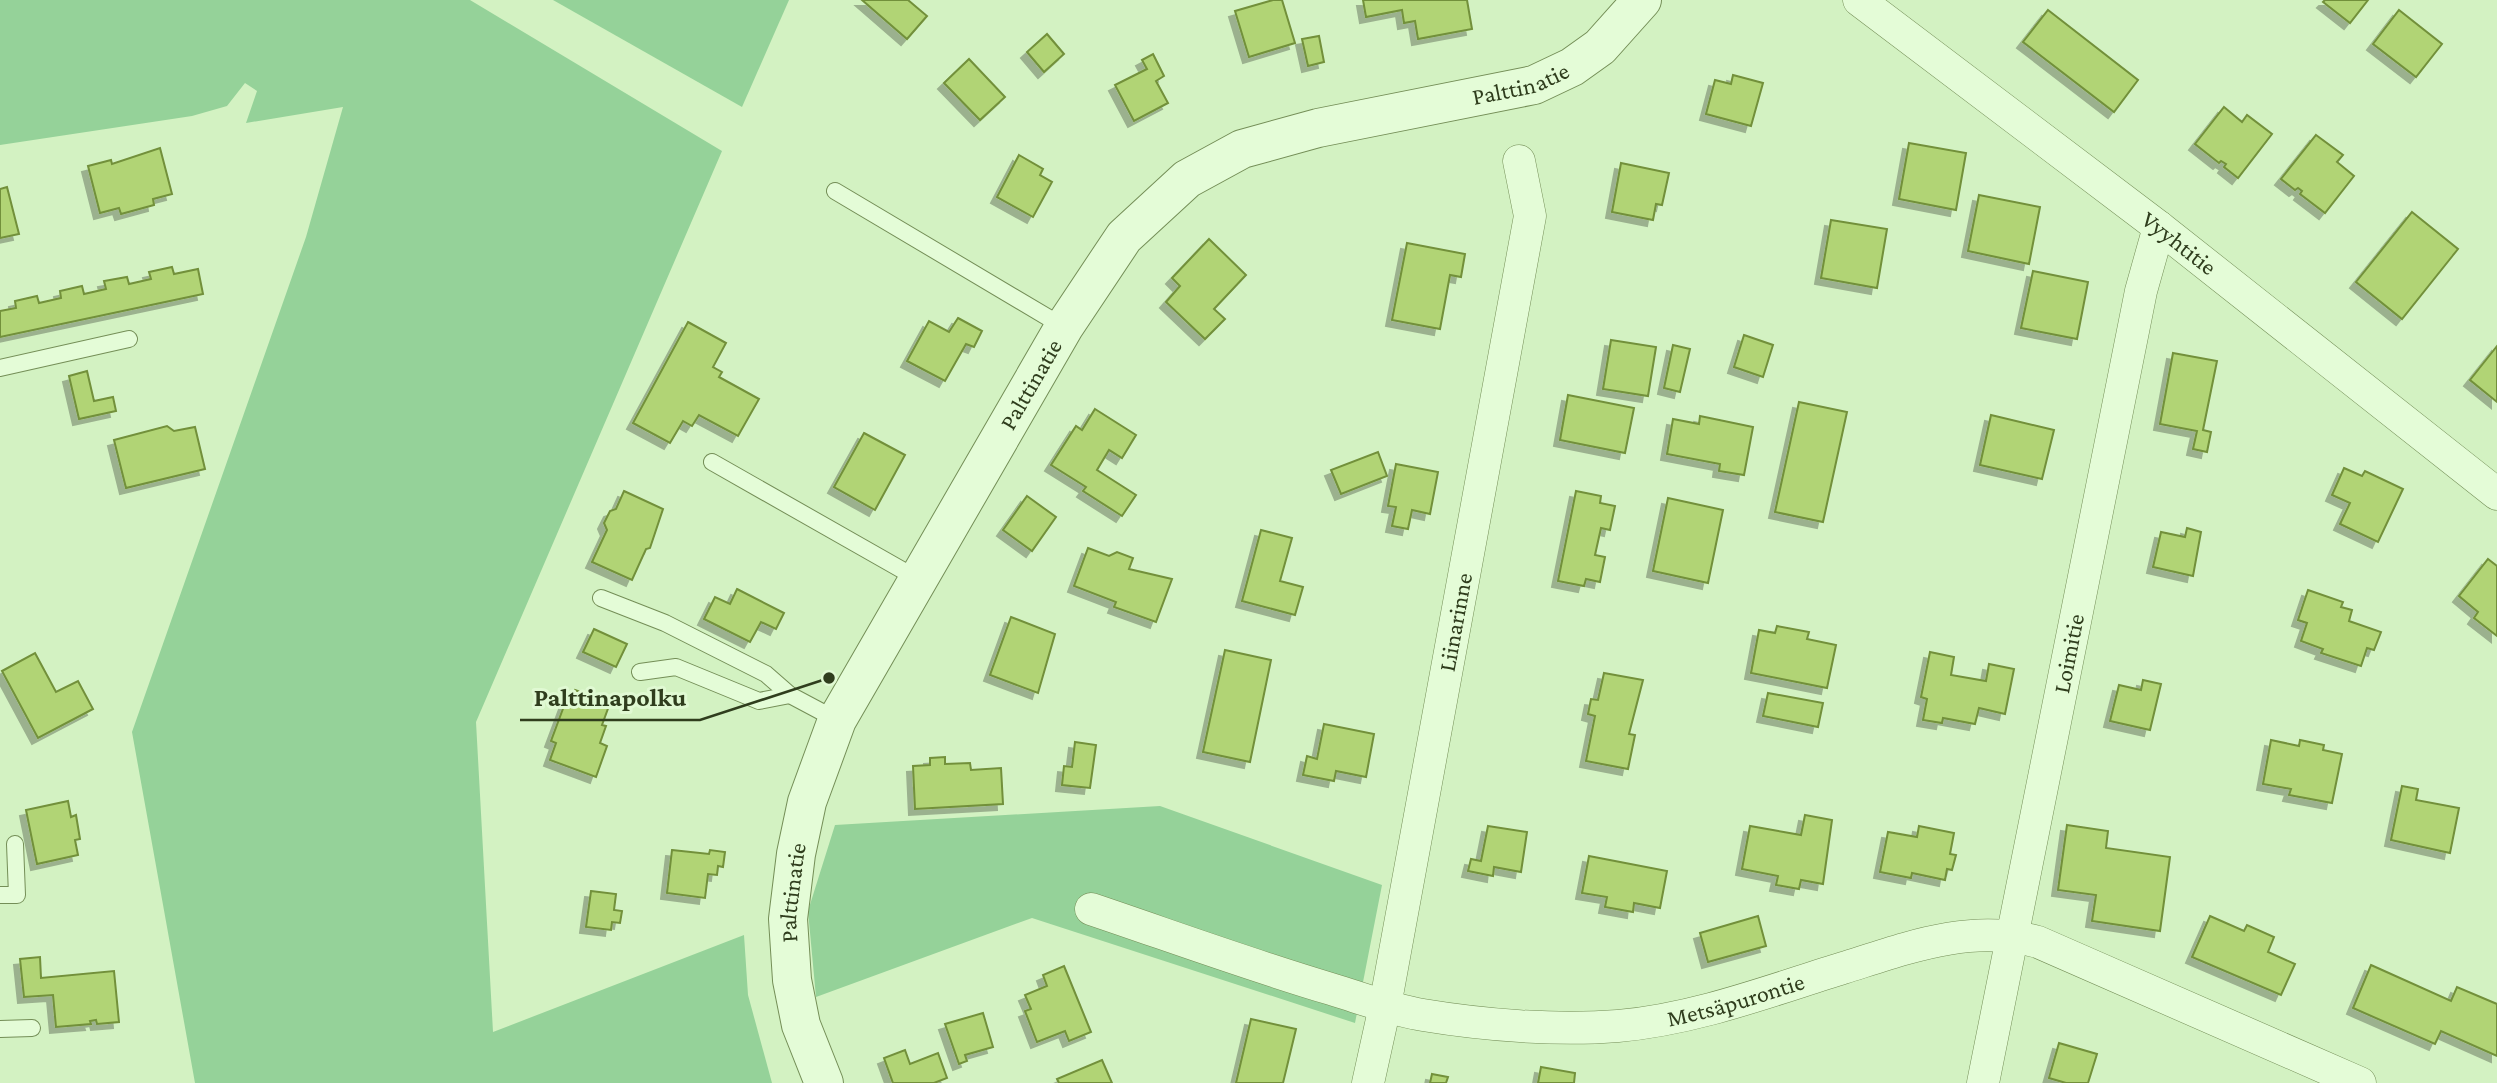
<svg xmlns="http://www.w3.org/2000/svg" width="2497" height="1083" viewBox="0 0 2497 1083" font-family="'Crimson Pro',serif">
<defs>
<filter id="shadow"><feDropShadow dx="-6" dy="6" stdDeviation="0" flood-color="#0004"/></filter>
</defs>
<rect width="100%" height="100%" fill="#d3f2c2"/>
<!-- green -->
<g fill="#95d299">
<path d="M0,0H470L722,151L476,722L493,1032L744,935L748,995L772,1083H195L132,732L306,237L343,107L246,123L257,91L245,83L227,106L192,116L0,145Z"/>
<path d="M553,0H789L742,107Z"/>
<path d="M1160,806L1382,885L1355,1023L1032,918L816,997L808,911L835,825Z"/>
</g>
<!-- building -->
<g fill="#b1d474" stroke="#72903a" stroke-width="2" filter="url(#shadow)">
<path d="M862,0H908L927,16L907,39Z"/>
<path d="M1273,0H1282L1295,43L1249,57L1235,11Z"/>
<path d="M1363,0H1467L1472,29L1418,39L1415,21L1404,23L1402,10L1366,17Z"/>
<path d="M2325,0H2368L2350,23L2323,2Z"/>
<path d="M2048,10L2138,80L2114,112L2023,42Z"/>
<path d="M2399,10L2442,44L2416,77L2373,44Z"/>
<path d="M1047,34L1064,54L1044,72L1027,52Z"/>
<path d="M1319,36L1324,62L1308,66L1302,39Z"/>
<path d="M1153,54L1164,76L1156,81L1168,103L1134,121L1115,85L1147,69L1142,60Z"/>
<path d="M969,59L1005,97L980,120L944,83Z"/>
<path d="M1733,75L1763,83L1751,126L1706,114L1715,80L1731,84Z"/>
<path d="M2224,107L2242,122L2247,115L2272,134L2238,178L2224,167L2226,164L2221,161L2219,163L2195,144Z"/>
<path d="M2316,135L2343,155L2337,162L2354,176L2325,213L2300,194L2302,191L2298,188L2295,190L2281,179Z"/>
<path d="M1909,143L1966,153L1956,210L1899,199Z"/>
<path d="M160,148L172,194L153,199L154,205L121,214L119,208L100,213L88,166L111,160L112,164Z"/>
<path d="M1019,155L1043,169L1040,175L1052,182L1033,217L997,197Z"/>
<path d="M1621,163L1669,173L1662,205L1656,204L1653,220L1612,212Z"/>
<path d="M7,187L19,234L0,238V189Z"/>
<path d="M1979,195L2040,207L2029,264L1968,251Z"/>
<path d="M2412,212L2458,249L2402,319L2356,282Z"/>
<path d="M1831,220L1887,229L1877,288L1821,278Z"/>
<path d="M1209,239L1246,275L1214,309L1225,319L1205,339L1166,302L1180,286L1172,278Z"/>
<path d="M1407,243L1465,254L1461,277L1450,275L1440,329L1392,320Z"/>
<path d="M172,267L174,274L198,269L203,294L0,337V311L16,308L15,301L37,296L39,303L61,298L60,291L82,286L84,294L106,289L104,281L127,277L129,284L151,279L149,272Z"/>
<path d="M2033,271L2088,282L2077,339L2021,328Z"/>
<path d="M958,318L982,331L974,347L966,344L945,381L907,361L929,321L949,332Z"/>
<path d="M688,322L726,343L713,367L722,372L719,377L759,399L738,436L699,415L692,426L683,421L670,443L633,423Z"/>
<path d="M1744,335L1773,345L1763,377L1734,367Z"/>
<path d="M1611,340L1656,347L1648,396L1603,389Z"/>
<path d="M1673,345L1690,349L1680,392L1664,388Z"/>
<path d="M2497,346V402L2470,380Z"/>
<path d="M2173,353L2217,361L2203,430L2211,432L2207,452L2193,449L2197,431L2160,424Z"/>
<path d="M87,371L94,401L113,397L116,411L79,419L69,376Z"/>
<path d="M1568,395L1634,408L1625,453L1560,440Z"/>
<path d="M1799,402L1847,412L1823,522L1775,512Z"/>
<path d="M1095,409L1136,435L1122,458L1109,450L1097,470L1136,495L1122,516L1083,491L1086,487L1051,465L1076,426L1082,430Z"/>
<path d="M1991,415L2054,430L2042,479L1980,465Z"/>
<path d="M1700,416L1753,427L1744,475L1719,471L1720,464L1667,454L1673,419L1699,424Z"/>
<path d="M167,426L174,431L195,427L205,469L126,488L114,440Z"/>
<path d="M864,433L905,455L875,510L834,487Z"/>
<path d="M1378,452L1387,476L1341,494L1331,470Z"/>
<path d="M1396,464L1438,472L1430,514L1412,510L1408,529L1392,526L1396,507L1388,506Z"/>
<path d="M2344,468L2362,476L2365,471L2403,489L2378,542L2340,524L2350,503L2332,495Z"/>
<path d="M624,491L663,509L650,548L646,549L632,580L592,562L607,530L604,523L610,511L616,509Z"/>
<path d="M1576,491L1601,496L1600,503L1615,506L1610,530L1601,528L1595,555L1605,557L1600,582L1586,579L1584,586L1558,581Z"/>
<path d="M1027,496L1056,517L1032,551L1003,530Z"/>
<path d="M1668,498L1723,510L1708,583L1653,571Z"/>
<path d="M2187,528L2201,532L2193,576L2153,567L2161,532L2185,537Z"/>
<path d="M1261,530L1292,538L1280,581L1303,587L1295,615L1242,601Z"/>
<path d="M1088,548L1109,556L1117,552L1133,558L1129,569L1172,579L1156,622L1114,607L1116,602L1074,586Z"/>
<path d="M2488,559L2497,566V636L2474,618L2478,612L2459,596Z"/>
<path d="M737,589L784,613L776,629L761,622L750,642L704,619L715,597L730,604Z"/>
<path d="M2308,590L2343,602L2341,607L2352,610L2349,621L2381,632L2374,650L2367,648L2361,666L2321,653L2323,649L2301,641L2307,623L2298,620Z"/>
<path d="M1011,617L1055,634L1038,693L990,675Z"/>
<path d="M1777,626L1809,632L1807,639L1836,645L1827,688L1751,673L1759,630L1775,633Z"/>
<path d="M594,629L627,644L616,667L583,652Z"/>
<path d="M1225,650L1271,660L1250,762L1203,752Z"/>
<path d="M1930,652L1954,657L1951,675L1986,681L1989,664L2014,669L2005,714L1979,708L1975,724L1943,718L1942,723L1923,720L1927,699L1921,697Z"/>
<path d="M35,653L56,692L78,681L93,709L38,738L2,671Z"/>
<path d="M1604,673L1643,680L1629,734L1635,735L1628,769L1586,761L1595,716L1588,714L1591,699L1598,700Z"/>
<path d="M2143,680L2161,684L2150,730L2110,721L2119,685L2141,690Z"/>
<path d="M575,690L610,703L602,725L606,726L600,743L607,746L596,777L550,760L556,743L551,741L567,698L572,700Z"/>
<path d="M1768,693L1823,703L1818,727L1763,716Z"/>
<path d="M1324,724L1374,734L1366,777L1336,771L1334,781L1303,775L1307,756L1317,759Z"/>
<path d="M2271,740L2299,746L2300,740L2324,745L2323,750L2342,754L2332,803L2289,795L2291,789L2263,784Z"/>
<path d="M1075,742L1096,745L1090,788L1062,785L1064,766L1072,767Z"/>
<path d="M945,757V764L970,763L971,770L1001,768L1003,804L915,809L913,766L930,765V758Z"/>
<path d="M2402,786L2418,789L2416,800L2459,808L2450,853L2391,840Z"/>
<path d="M68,801L71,817L76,815L80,839L75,840L78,855L37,864L26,810Z"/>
<path d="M1805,815L1832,820L1823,884L1801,880L1799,889L1776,885L1778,876L1742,869L1750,826L1801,835Z"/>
<path d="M2067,825L2108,831L2106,848L2170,857L2160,931L2092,921L2096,895L2058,890Z"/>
<path d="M1488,826L1527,832L1521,872L1494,867L1493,876L1468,871L1471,859L1481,861Z"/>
<path d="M1919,826L1954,833L1950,854L1956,855L1952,870L1947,869L1945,880L1912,873L1911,878L1880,872L1888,832L1917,837Z"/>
<path d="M672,850L709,854L710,850L725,852L723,867L718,866L717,875L708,874L705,898L667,893Z"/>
<path d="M1589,856L1667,871L1660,908L1634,903L1633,912L1605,907L1607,897L1582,893Z"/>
<path d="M591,891L616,894L614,910L622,911L620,923L612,922L611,930L586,927Z"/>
<path d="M1758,916L1766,946L1708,962L1700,933Z"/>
<path d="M2210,916L2244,931L2247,925L2274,937L2268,952L2295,964L2281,995L2192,957Z"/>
<path d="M40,957L41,978L114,971L119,1022L97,1024L96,1020L90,1021L91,1024L56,1027L53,995L24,997L20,959Z"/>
<path d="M2371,965L2451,1001L2457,987L2497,1004V1056L2441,1031L2435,1044L2353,1008Z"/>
<path d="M1064,966L1091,1032L1069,1041L1065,1031L1037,1042L1025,1011L1031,1009L1025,995L1047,986L1043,975Z"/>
<path d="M983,1013L993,1047L965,1055L967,1061L959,1064L945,1024Z"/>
<path d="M1251,1019L1296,1029L1283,1083H1236Z"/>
<path d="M2059,1043L2097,1054L2088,1083H2066L2049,1078Z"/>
<path d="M905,1050L910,1064L938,1053L947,1078L934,1083H893L884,1058Z"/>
<path d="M1102,1060L1112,1083H1059L1057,1079Z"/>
<path d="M1541,1067L1575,1073L1574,1083H1538Z"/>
<path d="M1432,1074L1448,1077L1446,1083H1430Z"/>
</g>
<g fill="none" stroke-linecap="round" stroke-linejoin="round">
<!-- service casing -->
<g stroke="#748e57" stroke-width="18">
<g id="service">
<path d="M835,191L1064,327"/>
<path d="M0,368L129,339"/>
<path d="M712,462L918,579"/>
<path d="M601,598L665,623L766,674L790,695L837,720"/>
<path d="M640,672L676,667L759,701L790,695"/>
<path d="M0,895H17L15,844"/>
<path d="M0,1029L32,1028"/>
</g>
</g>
<!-- minor casing -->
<g stroke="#748e57" stroke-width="33">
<g id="minor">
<path id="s1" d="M1859,0L2159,227L2497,494"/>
<path id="s2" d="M1091,909C1171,936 1250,965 1331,989C1361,998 1392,1010 1423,1015C1483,1025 1557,1031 1618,1026C1696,1019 1769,991 1843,968C1907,948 1971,923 2038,942L2360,1083"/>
<path id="s3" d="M1368,1083L1385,1006L1530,216L1519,161"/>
<path id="s4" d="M1983,1083L2141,291L2159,227"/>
</g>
</g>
<!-- tertiary casing -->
<g stroke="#748e57" stroke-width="40">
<g id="tertiary">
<path id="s5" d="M824,1083L801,1025L792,980L788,919L796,854L807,802L837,720L1064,327L1124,237L1187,179L1242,149L1318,128L1534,85L1572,67L1600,47L1642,0"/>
</g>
</g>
<!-- service -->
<use href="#service" stroke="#e4fcd7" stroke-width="16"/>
<!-- minor -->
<use href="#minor" stroke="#e4fcd7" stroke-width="32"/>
<!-- tertiary -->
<use href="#tertiary" stroke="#e4fcd7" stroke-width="38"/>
</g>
<g text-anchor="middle" stroke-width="6" stroke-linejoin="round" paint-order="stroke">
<!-- street labels -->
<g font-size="24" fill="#2f3d1d" stroke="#e0f9d3">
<text dy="8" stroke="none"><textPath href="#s5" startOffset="1372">Palttinatie</textPath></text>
<text dy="8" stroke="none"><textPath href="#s1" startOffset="402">Vyyhtitie</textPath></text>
<text dy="8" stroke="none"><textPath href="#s5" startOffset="763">Palttinatie</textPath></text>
<text dy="8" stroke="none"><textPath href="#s3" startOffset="469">Liinarinne</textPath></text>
<text dy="8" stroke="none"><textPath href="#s4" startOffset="438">Loimitie</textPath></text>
<text dy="8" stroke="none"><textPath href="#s5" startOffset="196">Palttinatie</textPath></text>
<text dy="8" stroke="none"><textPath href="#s2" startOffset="665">Metsäpurontie</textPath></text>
</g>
</g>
<!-- callouts -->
<path fill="none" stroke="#2f3d1d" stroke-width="2.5" d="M829 678L700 720H520"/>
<circle fill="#2f3d1d" stroke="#e0f9d3" stroke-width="2.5" cx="829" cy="678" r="7"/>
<g font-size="26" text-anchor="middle" font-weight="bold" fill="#2f3d1d" stroke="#e0f9d3" stroke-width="6" stroke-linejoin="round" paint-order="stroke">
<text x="610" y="706">Palttinapolku</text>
</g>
</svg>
